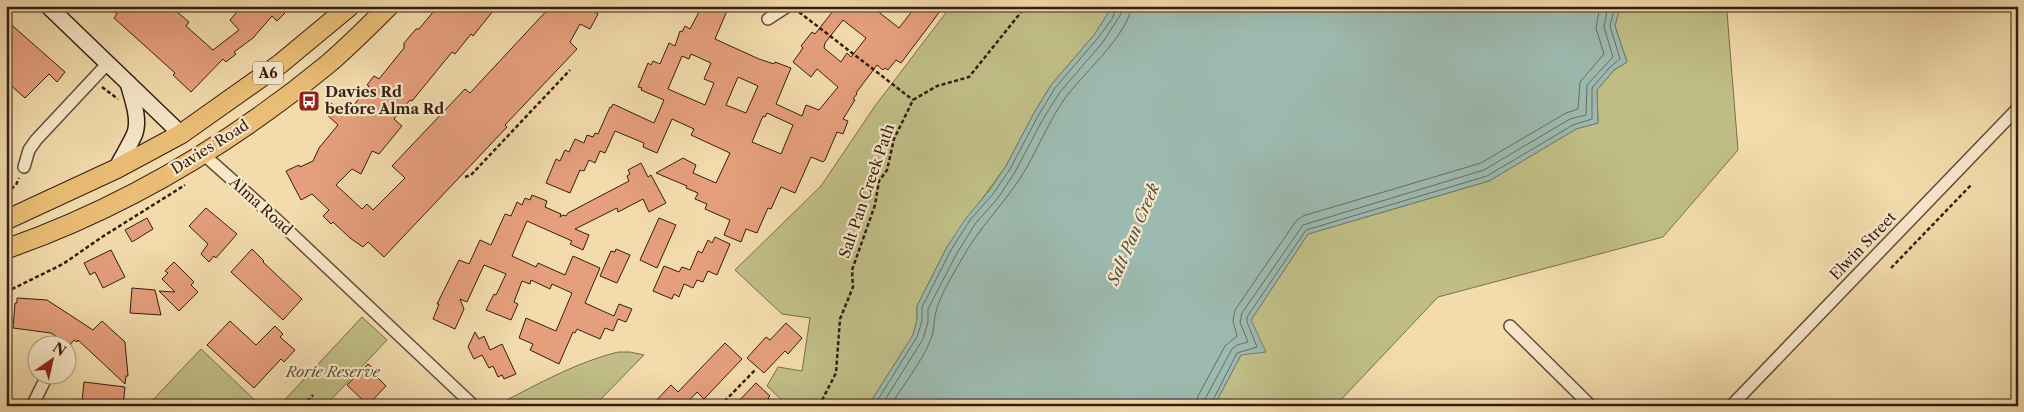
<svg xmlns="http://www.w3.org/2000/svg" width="2024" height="412" viewBox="0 0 2024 412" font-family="'Libre Caslon Text',serif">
<rect width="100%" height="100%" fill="#f3dbac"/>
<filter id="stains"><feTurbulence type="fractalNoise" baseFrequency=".004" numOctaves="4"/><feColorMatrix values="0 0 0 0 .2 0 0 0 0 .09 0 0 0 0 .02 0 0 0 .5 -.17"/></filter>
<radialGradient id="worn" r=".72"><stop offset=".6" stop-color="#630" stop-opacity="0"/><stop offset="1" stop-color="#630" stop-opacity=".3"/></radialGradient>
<!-- green -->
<g fill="#c0be86" stroke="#7a6e4c">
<path d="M951,6H1113L1094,35L1051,85L1034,113L1006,166L947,247L917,306V320L913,335L868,406H783L785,403L767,386L778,367L802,371L810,318L782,314L735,270L821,186L875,106Z"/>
<path d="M1620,6H1732L1727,12L1738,150L1663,237L1438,297L1335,406H1214L1241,355L1251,320L1308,234L1489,181L1576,129L1598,123L1597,90L1614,70L1627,62L1615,26Z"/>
<path d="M362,317L387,340L327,404L328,406H279Z"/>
<path d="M201,349L261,406H147Z"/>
<path d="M618,352H630L644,355L594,406H503L501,403C538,384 577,362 618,352Z"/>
</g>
<!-- water -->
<path fill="#9dbab0" stroke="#737b71" d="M1113,6H1620L1615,26L1627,62L1614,70L1597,90L1598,123L1576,129L1489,181L1308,234L1251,320L1266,352L1241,355L1214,406H868L913,335L917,320V306L947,247L966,218L989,191L1006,166L1034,113L1051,85L1094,35Z"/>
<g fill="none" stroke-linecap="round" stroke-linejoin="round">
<!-- shore -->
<g stroke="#696c62" stroke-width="1">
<path d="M874,406L917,337L922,321V307L951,250L970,220L993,194L1010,169L1038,116L1055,88L1098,38L1112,19L1117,6"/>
<path d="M881,406L923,339L928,322V309L957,253L975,224L998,198L1015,172L1043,119L1060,92L1103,42L1121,14L1123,6"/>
<path d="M890,406C902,387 923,360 930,341C935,330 933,322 936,312C939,297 955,271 963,257C979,228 1003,205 1021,177C1036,153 1047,125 1063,101C1079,77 1130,34 1131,6"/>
<path d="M1196,406L1198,396L1225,346L1237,336L1233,321L1235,310L1296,221L1303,216L1481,163L1566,113L1578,109L1580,82L1604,54L1596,28L1600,6"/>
<path d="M1203,406L1205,399L1232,349L1237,345L1248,342L1240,322L1242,313L1303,225L1484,170L1570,119L1586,115L1587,85L1613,57L1604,27L1608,6"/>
<path d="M1210,406L1237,353L1257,347L1247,322V317L1306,230L1487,176L1573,125L1592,119V88L1610,67L1620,59L1610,26L1615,6"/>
</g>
</g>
<!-- building -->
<g fill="#e69f7c" stroke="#351d13" fill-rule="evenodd">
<path d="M108,6H170L189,22L186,26L213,50L239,30L230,20L242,6H281L280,8L285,13L277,21L272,16L253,38L234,52L236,54L226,62L223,59L191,92L173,75L175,73L114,18L117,14Z"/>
<path d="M438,6H497L473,36L471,34L455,54L452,52L412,101L410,100L394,119L402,126L379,154L372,151L361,174L352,169L336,185L362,209L367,204L373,210L405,178L392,166L465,89L470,93L551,6H585L598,14L590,29L580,24L570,42L577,49L505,125L507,127L384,257L368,242L363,247L350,238L333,222L331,224L323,216L329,210L312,194L301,200L286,171L299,165L300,167L313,161L319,148L338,125L324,112L331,103L346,115L369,86L367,85L374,76L379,79L404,48V43L416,29H419Z"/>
<path d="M708,6H729L715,39L759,59L774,64L775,62L791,68L776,104L802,116L806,105L819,110L838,87L817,69L811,77L793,62L803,48L801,46L812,32L815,34L837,6H871L899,28L916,6H944L901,63L896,60L888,70L885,68L883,70L877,65L856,93L857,94L853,99L855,100L843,119L848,121L843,134L837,132L825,160L823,162L811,157L795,193L781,187L771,209L768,208L757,233L746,229L741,242L724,235L730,220L705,209L707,204L695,199L698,193L686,188L687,186L656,173L683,158L696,165L693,173L716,183L730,153L691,135L694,129L672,119L657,153L643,147L644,143L615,131L605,153L600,151L595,163L589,160L584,171L580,170L570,193L546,183L556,159L560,161L565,150L569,152L575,139L584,143L587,135L593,137L595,133L598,134L610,107L611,108L613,104L654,123L664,100L641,90L642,88L638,87L648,63L651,65L653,61L660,64L669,43L675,46L680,31L682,32L685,26L690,29L700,10L706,12ZM843,20L866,38L851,57L847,53L841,62L824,48L825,43ZM691,54L711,63L704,79L714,83L705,105L668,89L682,56L689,59ZM738,77L758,86L746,113L726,105ZM767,113L793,125L781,154L752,142L763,116L765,117Z"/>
<path d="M6,20L65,72L57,82L49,74L25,98L6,81Z"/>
<path d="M641,163L648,177L651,175L666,203L649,212L643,199L618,212L617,208L575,229L589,235L583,250L570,244L572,241L527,221L512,256L536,267L538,263L565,275L573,256L600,268L585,303L614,316L619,304L632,309L626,322L618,319L613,331L605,328L600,339L577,329L575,333L573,332L559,364L530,350L533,344L519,338L526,318L556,331L572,293L552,284L550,289L531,280L530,284L522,281L514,302L518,304L511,320L486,310L494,294L496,295L506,274L484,265L467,302L460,299L464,309L455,329L433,319L439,304H437L459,260L469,264L480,240L491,245L505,214L511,216L517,202L522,205L525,198L530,200L532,195L547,201L545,207L561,214L560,217L563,215L566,216L568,213L629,181L627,176L630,174L628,170Z"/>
<path d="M206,208L237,234L216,258L214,256L209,262L201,254L208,244L189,226Z"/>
<path d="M147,218L153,229L132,242L125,230Z"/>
<path d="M659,218L676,225L657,268L640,260Z"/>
<path d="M715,237L730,244L717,275L708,271L703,282L697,280L693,288L684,284L679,297L674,294L672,299L653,291L664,266L679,272L682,267L690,270L698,251L702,253L708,240L712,243Z"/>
<path d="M252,249L264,261L263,262L302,299L283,320L231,272Z"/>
<path d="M616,249L630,255L617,283L600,276L611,251L615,252Z"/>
<path d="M111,250L125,277L103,288L95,272L90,275L84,263Z"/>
<path d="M174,262L194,282L191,285L198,292L179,311L159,291L175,292L162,279L168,273L165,271Z"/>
<path d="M132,288L155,290L161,315L130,313Z"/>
<path d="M17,298L47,300L93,330L102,321L125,342L128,376H126L125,384L78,340L77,342L74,340L70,345L51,333L13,328L15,303H17Z"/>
<path d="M230,321L256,345L275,326L283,334L280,337L295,350L284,362L281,359L254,388L207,345Z"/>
<path d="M786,323L802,338L788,354L785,351L764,373L747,358L766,337L770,340Z"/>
<path d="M475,332L479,339L484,336L490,350L502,344L516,374L504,379L502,375L498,377L493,366L489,368L482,355L474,359L468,347Z"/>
<path d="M725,343L742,359L704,399L697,392L684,406H651L671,385L678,392Z"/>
<path d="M368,364L377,372L375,375L386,386L368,405L347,385Z"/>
<path d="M84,382L125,387L123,406H97L98,403L82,401Z"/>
<path d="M756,383L770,396L768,398L775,406H734Z"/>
</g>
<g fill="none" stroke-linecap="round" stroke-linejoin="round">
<!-- minor casing -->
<g stroke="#644c39" stroke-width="14">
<g id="minor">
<path d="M768,19L788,6"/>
<path d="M203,154L276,219L474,406"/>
<path d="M24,167L29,150L36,140L108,63"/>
<path d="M1510,326L1591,406"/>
<path d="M32,406L45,380"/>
<path d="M1731,406L2018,108"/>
</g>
</g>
<!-- secondary casing -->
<g stroke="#351d13" stroke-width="18">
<g id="secondary">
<path d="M48,6L181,134"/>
<path d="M116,169C122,157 130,145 135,133C140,118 132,98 128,83"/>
</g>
</g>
<!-- trunk casing -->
<g stroke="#351d13" stroke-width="21">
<g id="trunk">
<path d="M6,220L116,169L181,134L280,64L350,6"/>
<path d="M6,249C123,208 233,142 328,64C349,46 369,26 389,6"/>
</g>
</g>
<!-- path -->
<g stroke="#351d13" stroke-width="2.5" stroke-dasharray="4 2.5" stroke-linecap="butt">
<path d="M799,12L913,100"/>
<path d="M102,87L118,99"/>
<path d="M465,177L471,175L570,70"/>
<path d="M6,193L16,185L19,178"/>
<path d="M1891,268L1972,184"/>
<path d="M6,292L63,264L102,237L185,185"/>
<path d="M699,404L701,406"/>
<path d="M303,406L313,395"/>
<path d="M720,406L755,370"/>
<path d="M819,406L836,373L840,319L853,287L852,270L875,205L879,181L887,170L894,139L913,100L937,86L969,77L1026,6"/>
</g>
<!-- minor -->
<use href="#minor" stroke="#f7e8c9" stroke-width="11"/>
<!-- secondary -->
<use href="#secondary" stroke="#f7e8c9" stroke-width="15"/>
<!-- trunk -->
<use href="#trunk" stroke="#eabe76" stroke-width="19"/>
</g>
<!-- icons -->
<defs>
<g id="bus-square" transform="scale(1.125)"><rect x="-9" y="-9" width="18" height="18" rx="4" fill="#8f2418" stroke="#f7e8c9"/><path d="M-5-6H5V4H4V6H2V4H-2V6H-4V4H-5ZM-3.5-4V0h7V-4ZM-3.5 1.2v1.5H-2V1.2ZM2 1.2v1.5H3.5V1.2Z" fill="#fff"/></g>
</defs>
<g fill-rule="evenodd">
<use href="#bus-square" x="309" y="101"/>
</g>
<g text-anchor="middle" stroke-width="4.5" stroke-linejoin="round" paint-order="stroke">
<!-- shield labels -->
<rect fill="#f7e8c9" stroke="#6f5a4a" stroke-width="1" x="253" y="61.5" width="30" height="23" rx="4"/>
<g font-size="14" font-weight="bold" fill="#351d13">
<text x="268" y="78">A6</text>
</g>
<!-- poi labels -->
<g font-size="15" font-weight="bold" fill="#351d13" stroke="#f7e8c9" text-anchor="start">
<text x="325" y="97">Davies Rd<tspan x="325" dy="17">before Alma Rd</tspan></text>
</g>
<!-- street labels -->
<g font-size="15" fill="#351d13" stroke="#f7e8c9">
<text transform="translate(210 147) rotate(-32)" y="5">Davies Road</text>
<text transform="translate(867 191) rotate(-71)" y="5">Salt Pan Creek Path</text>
<text transform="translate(261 206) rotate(42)" y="5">Alma Road</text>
<text transform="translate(1863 246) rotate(-46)" y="5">Elwin Street</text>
</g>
<!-- park labels -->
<g font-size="15" font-style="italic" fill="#5f4d36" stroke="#f7e8c9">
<text x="333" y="377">Rorie Reserve</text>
</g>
<!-- water labels -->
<g font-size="16" font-style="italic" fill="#544c42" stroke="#f7e8c9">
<text transform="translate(1133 234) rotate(-67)" y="6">Salt Pan Creek</text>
</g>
</g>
<!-- margin -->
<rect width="2024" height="412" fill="none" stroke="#f3dbac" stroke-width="25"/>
<rect x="8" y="8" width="2009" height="397" fill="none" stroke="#351d13" stroke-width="2.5"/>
<rect x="12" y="12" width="1999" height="387" fill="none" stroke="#351d13"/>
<!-- north arrow -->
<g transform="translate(52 360) rotate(34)"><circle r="24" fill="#f7e8c9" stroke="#a99780"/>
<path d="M0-4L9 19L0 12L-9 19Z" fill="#8f2418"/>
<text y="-8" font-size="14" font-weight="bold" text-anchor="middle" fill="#351d13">N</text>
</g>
<rect width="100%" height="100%" filter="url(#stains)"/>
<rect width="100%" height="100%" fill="url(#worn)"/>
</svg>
